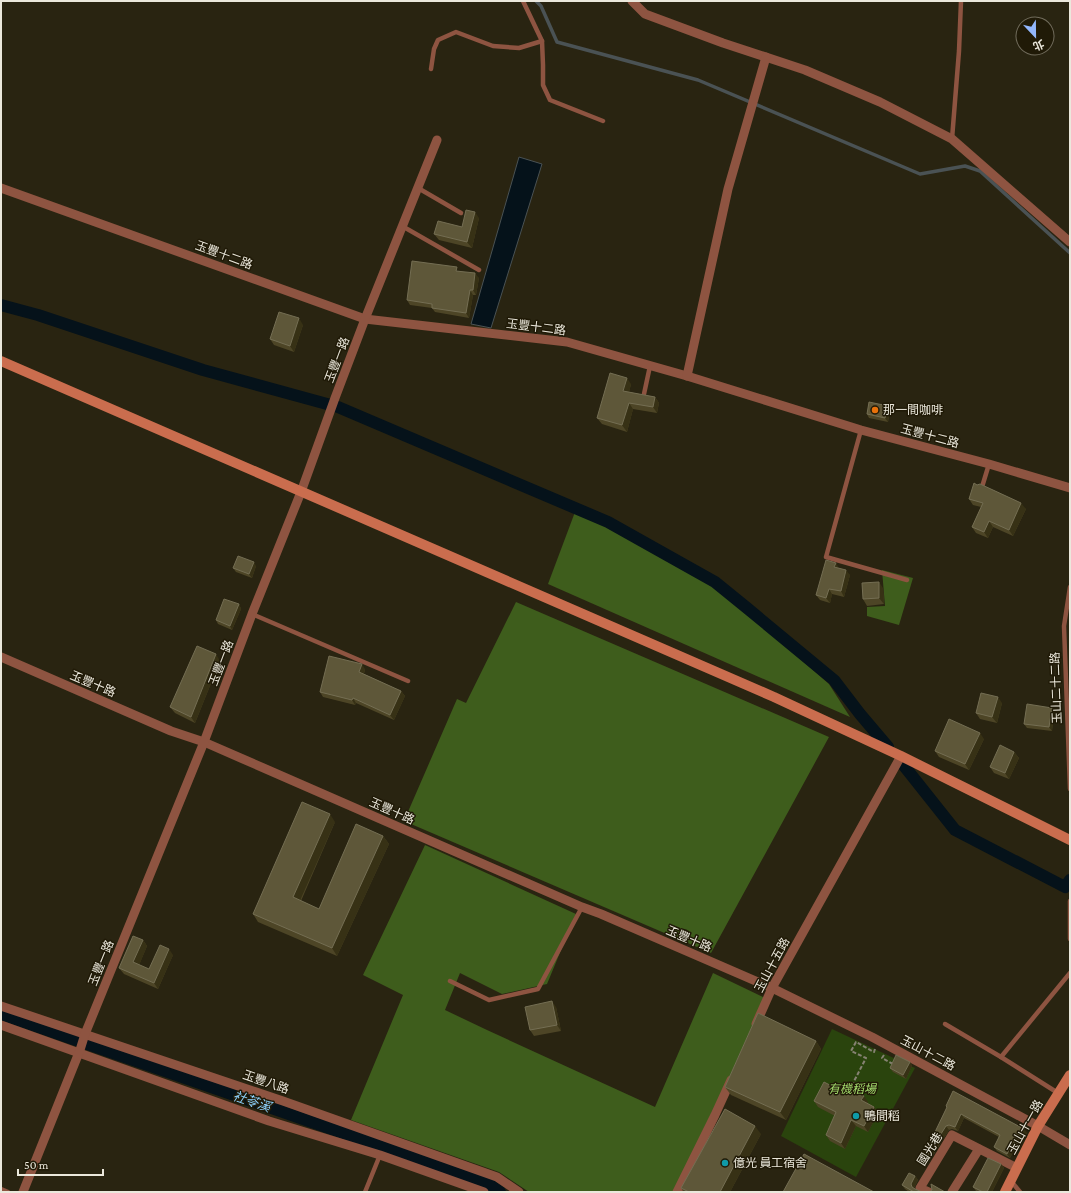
<svg xmlns="http://www.w3.org/2000/svg" width="1071" height="1193" viewBox="0 0 1071 1193" font-family="'Crimson Pro','Noto Sans TC',serif">
<rect width="100%" height="100%" fill="#292411"/>
<!-- green -->
<path fill="#2a440d" d="M832,1029L915,1068L856,1177L781,1136Z"/>
<!-- forest -->
<g fill="#3e5d1c">
<path d="M575,512L610,528L722,591L829,684L850,717L548,584Z"/>
<path d="M882,570L913,578L899,625L867,616V607L885,606Z"/>
<path d="M516,602L829,737L711,953L404,821L457,699L466,703Z"/>
<path d="M425,845L576,914L547,984L502,994L460,973L445,1010L487,1030L655,1107L713,973L765,998L712,1116L674,1192H529L499,1172L351,1120L403,995L363,975Z"/>
</g>
<!-- water -->
<path fill="#05121a" stroke="#4a5254" d="M519,157L542,164L491,328L471,324Z"/>
<g fill="none" stroke-linecap="round" stroke-linejoin="round">
<!-- stream -->
<path stroke="#4a5254" stroke-width="3.5" d="M536,1L541,6L557,42L698,80L920,174L965,166L980,171L1070,253"/>
<!-- canal -->
<g stroke="#05121a" stroke-width="12">
<path d="M1,305L38,315L203,370L338,407L608,522L715,582L747,608L834,680L860,714L888,747"/>
<path d="M901,762L955,830L1065,887L1070,880"/>
<path d="M1,1014L487,1183L500,1192"/>
</g>
<!-- path -->
<g stroke="#868273" stroke-width="2" stroke-dasharray="4 2" stroke-linecap="butt">
<path d="M884,1055L882,1058L893,1064"/>
<path d="M849,1091L866,1058L851,1051L856,1042L874,1052L875,1049"/>
</g>
<!-- lane -->
<g stroke="#8e5441" stroke-width="4.5">
<path d="M523,1L542,41L543,65V85L550,100L603,121"/>
<path d="M431,69L434,49L438,40L456,32L493,46L519,48L542,41"/>
<path d="M952,139L959,51L961,1"/>
<path d="M418,188L461,213"/>
<path d="M402,226L479,270"/>
<path d="M644,394L650,366"/>
<path d="M861,430L826,557L907,580"/>
<path d="M982,487L989,464"/>
<path d="M1070,587L1064,626L1070,789"/>
<path d="M252,614L408,681"/>
<path d="M1070,901V939"/>
<path d="M450,981L489,1000L538,989L582,907"/>
<path d="M945,1024L1001,1057"/>
<path d="M1058,1093L1001,1057L1070,973"/>
<path d="M1011,1181L1020,1192"/>
<path d="M1,1189L8,1192"/>
<path d="M365,1192L380,1155"/>
</g>
<!-- street -->
<g stroke="#8e5441" stroke-width="9">
<path d="M632,1L645,14L723,43L805,70L880,102L952,139L1070,242"/>
<path d="M1,188L365,319L567,342L687,376L861,430L989,464L1070,488"/>
<path d="M687,376L728,189L766,57"/>
<path d="M1,657L171,731L204,742L582,907L601,914L772,988L872,1037L1038,1126L1070,1145"/>
<path d="M1,1006L283,1101L497,1177L519,1192"/>
<path d="M756,1024L772,988L901,756"/>
<path d="M1,1025L269,1121L380,1155L484,1192"/>
<path d="M23,1192L80,1050L85,1034L204,742L252,614L301,492L335,398L365,319L437,140"/>
<path d="M677,1192L715,1115L731,1080"/>
<path d="M929,1192L920,1188L952,1135L1017,1168"/>
<path d="M952,1192L979,1149"/>
</g>
<!-- secondary -->
<g stroke="#ca6d4e" stroke-width="10">
<path d="M1,361L774,697L901,756L1070,840"/>
<path d="M1005,1192L1038,1126L1070,1075"/>
</g>
</g>
<!-- wall -->
<g fill="#4d4526">
<path d="M479,218L472,248L439,240L434,234L462,227Z"/>
<path d="M459,271L479,278L476,295H473L469,318L435,312L432,308L410,305L407,300Z"/>
<path d="M303,325L294,352L274,345L270,339Z"/>
<path d="M631,384L629,392L655,397L659,403L657,413L633,409L627,432L602,424L597,418Z"/>
<path d="M888,406L890,410L888,422L869,418L867,414Z"/>
<path d="M977,485L1026,509L1013,536L993,527L988,538L976,533L972,527L981,507L973,505L969,499Z"/>
<path d="M256,566L252,578L236,572L233,568Z"/>
<path d="M839,568L850,575L844,597L832,594L830,603L820,600L816,595Z"/>
<path d="M883,588L884,604L867,606L863,599Z"/>
<path d="M239,604L241,609L232,630L218,624L216,620Z"/>
<path d="M220,661L195,723L175,713L170,707Z"/>
<path d="M365,669L364,674L401,691L405,696L394,720L356,703L355,705L323,697L320,692Z"/>
<path d="M1002,703L997,723L980,719L976,713Z"/>
<path d="M1054,712L1052,731L1027,728L1024,724Z"/>
<path d="M984,739L969,770L939,757L935,751Z"/>
<path d="M1014,752L1019,758L1009,779L994,773L990,767Z"/>
<path d="M335,822L301,901L319,909L383,836L389,844L337,956L258,922L253,914Z"/>
<path d="M143,940L147,946L139,965L149,969L173,955L158,989L124,974L119,968Z"/>
<path d="M556,1007L561,1031L534,1036L530,1030Z"/>
<path d="M816,1041L821,1049L786,1120L731,1095L725,1087Z"/>
<path d="M910,1062L912,1066L906,1079L893,1072L890,1068Z"/>
<path d="M847,1094L868,1102L867,1103L874,1107L878,1113L868,1132L856,1126L845,1149L830,1141L826,1135L835,1116L818,1107L814,1101Z"/>
<path d="M946,1106L1027,1133L1020,1148L1016,1146L1010,1158L997,1151L994,1147L999,1137L964,1118L958,1131L952,1129L949,1130L930,1160L927,1159L924,1155L947,1108Z"/>
<path d="M761,1134L730,1192H684L681,1188Z"/>
<path d="M1001,1164L1004,1168L992,1192H978L976,1191L973,1187Z"/>
<path d="M915,1176L918,1180L914,1188V1189L922,1192H909L905,1189L902,1185Z"/>
</g>
<!-- shaded-wall -->
<g fill="#373115">
<path d="M475,212L479,218L472,248L467,242Z"/>
<path d="M475,273L479,278L476,295L473,290Z"/>
<path d="M470,290L473,295L469,318L466,313Z"/>
<path d="M299,318L303,325L294,352L290,346Z"/>
<path d="M627,378L631,384L628,397L623,391Z"/>
<path d="M655,397L659,403L657,413L653,407Z"/>
<path d="M629,403L633,409L627,432L622,425Z"/>
<path d="M888,406L890,410L888,422L885,418Z"/>
<path d="M1021,503L1026,509L1013,536L1009,530Z"/>
<path d="M989,521L993,527L988,538L984,532Z"/>
<path d="M254,562L256,566L252,578L249,574Z"/>
<path d="M836,563L839,568L834,567Z"/>
<path d="M846,570L850,575L844,597L841,591Z"/>
<path d="M879,582L883,588L884,604L879,598Z"/>
<path d="M829,589L832,594L830,603L826,598Z"/>
<path d="M239,604L241,609L232,630L230,626Z"/>
<path d="M216,654L220,661L195,723L191,717Z"/>
<path d="M362,664L365,669L363,677L359,672Z"/>
<path d="M401,691L405,696L394,720L390,715Z"/>
<path d="M998,697L1002,703L997,723L992,717Z"/>
<path d="M353,698L356,703L355,705L352,700Z"/>
<path d="M1052,708L1054,712L1052,731L1049,727Z"/>
<path d="M980,733L984,739L969,770L965,764Z"/>
<path d="M1014,752L1019,758L1009,779L1005,773Z"/>
<path d="M330,814L335,822L298,905L293,897Z"/>
<path d="M383,836L389,844L337,956L332,948Z"/>
<path d="M143,940L147,946L138,968L133,962Z"/>
<path d="M169,949L173,955L158,989L154,983Z"/>
<path d="M552,1001L556,1007L561,1031L557,1025Z"/>
<path d="M816,1041L821,1049L786,1120L780,1112Z"/>
<path d="M910,1062L912,1066L906,1079L903,1075Z"/>
<path d="M864,1096L868,1102L865,1106L861,1100Z"/>
<path d="M874,1107L878,1113L868,1132L864,1126Z"/>
<path d="M961,1114L964,1118L958,1131L955,1127Z"/>
<path d="M851,1120L856,1126L845,1149L841,1143Z"/>
<path d="M755,1126L761,1134L730,1192H720Z"/>
<path d="M946,1126L949,1130L930,1160L927,1156Z"/>
<path d="M1024,1129L1027,1133L1020,1148L1017,1144Z"/>
<path d="M1013,1142L1016,1146L1010,1158L1007,1154Z"/>
<path d="M1001,1164L1004,1168L992,1192H987Z"/>
<path d="M915,1176L918,1180L914,1188L915,1191L912,1187L911,1184Z"/>
</g>
<!-- building -->
<g fill="#5e5739" stroke="#746e53">
<path d="M466,210L475,212L467,242L434,234L438,221L462,227Z"/>
<path d="M412,261L457,267L456,271L475,273L473,290H470L466,313L432,308V304L407,300Z"/>
<path d="M279,312L299,318L290,346L270,339Z"/>
<path d="M610,373L627,378L623,391L655,397L653,407L629,403L622,425L597,418Z"/>
<path d="M869,402L888,406L885,418L867,414Z"/>
<path d="M974,483L977,485L980,484L1021,503L1009,530L989,521L984,532L972,527L983,503L969,499Z"/>
<path d="M238,556L254,562L249,574L233,568Z"/>
<path d="M826,560L836,563L834,567L846,570L841,591L829,589L826,598L816,595Z"/>
<path d="M879,582V598L863,599L862,583Z"/>
<path d="M224,599L239,604L230,626L216,620Z"/>
<path d="M197,646L216,654L191,717L170,707Z"/>
<path d="M329,656L362,664L359,672L401,691L390,715L353,698L352,700L320,692Z"/>
<path d="M981,693L998,697L992,717L976,713Z"/>
<path d="M1027,704L1052,708L1049,727L1024,724Z"/>
<path d="M949,719L980,733L965,764L935,751Z"/>
<path d="M1000,745L1014,752L1005,773L990,767Z"/>
<path d="M302,802L330,814L293,897L319,909L356,824L383,836L332,948L253,914Z"/>
<path d="M133,936L143,940L133,962L149,969L160,945L169,949L154,983L119,968Z"/>
<path d="M552,1001L557,1025L530,1030L525,1007Z"/>
<path d="M758,1013L816,1041L780,1112L725,1087Z"/>
<path d="M896,1055L910,1062L903,1075L890,1068Z"/>
<path d="M824,1082L847,1094L850,1088L864,1096L861,1100L874,1107L864,1126L851,1120L841,1143L826,1135L836,1112L814,1101Z"/>
<path d="M953,1091L1024,1129L1017,1144L1013,1142L1007,1154L994,1147L1000,1135L961,1114L955,1127L949,1125L946,1126L927,1156L924,1155L947,1107L946,1106Z"/>
<path d="M725,1109L755,1126L720,1192H689L681,1188Z"/>
<path d="M804,1154L874,1192H783Z"/>
<path d="M988,1158L1001,1164L987,1192H983L973,1187Z"/>
<path d="M909,1173L915,1176L911,1184L912,1187L915,1189L922,1192H914L902,1185Z"/>
<path d="M931,1184L945,1192H929L932,1190Z"/>
</g>
<!-- markers -->
<circle fill="#e8710a" stroke="#201a07" stroke-width="1.5" cx="875" cy="410" r="4"/>
<g fill="#0f9aa8" stroke="#201a07" stroke-width="1.5">
<circle cx="856" cy="1116" r="4"/>
<circle cx="725" cy="1163" r="4"/>
</g>
<g text-anchor="middle" stroke-width="3" stroke-linejoin="round" paint-order="stroke">
<!-- street labels -->
<g font-size="12" fill="#ebe8dc" stroke="#201a07">
<text transform="translate(224 255) rotate(20)" y="4">玉豐十二路</text>
<text transform="translate(536 327) rotate(7)" y="4">玉豐十二路</text>
<text transform="translate(337 360) rotate(-69)" y="4">玉豐一路</text>
<text transform="translate(930 436) rotate(15)" y="4">玉豐十二路</text>
<text transform="translate(221 663) rotate(-69)" y="4">玉豐一路</text>
<text transform="translate(93 684) rotate(23)" y="4">玉豐十路</text>
<text transform="translate(1056 688) rotate(-92)" y="4">玉山二十二路</text>
<text transform="translate(392 811) rotate(24)" y="4">玉豐十路</text>
<text transform="translate(689 939) rotate(23)" y="4">玉豐十路</text>
<text transform="translate(101 963) rotate(-68)" y="4">玉豐一路</text>
<text transform="translate(772 965) rotate(-62)" y="4">玉山十五路</text>
<text transform="translate(928 1053) rotate(28)" y="4">玉山十二路</text>
<text transform="translate(266 1082) rotate(19)" y="4">玉豐八路</text>
<text transform="translate(1025 1127) rotate(-61)" y="4">玉山十一路</text>
<text transform="translate(930 1149) rotate(-58)" y="4">國光巷</text>
</g>
<!-- poi labels -->
<g font-size="12" fill="#ebe8dc" stroke="#201a07" text-anchor="start">
<text x="883" y="414">那一間咖啡</text>
<text x="864" y="1120">鴨間稻</text>
<text x="733" y="1167">億光 員工宿舍</text>
</g>
<!-- park labels -->
<g font-size="12" font-style="italic" fill="#a3dc6d" stroke="#201a07">
<text x="852" y="1093">有機稻場</text>
</g>
<!-- water labels -->
<g font-size="13" font-style="italic" fill="#8dd2fe" stroke="#201a07">
<text transform="translate(252 1101) rotate(19)" y="5">社苓溪</text>
</g>
</g>
<!-- border -->
<rect width="1071" height="1193" fill="none" stroke="#ebe8dc" stroke-width="4"/>
<!-- north arrow -->
<g transform="translate(1035 36) rotate(158)"><circle r="19" fill="#201a07" stroke="#716c5c"/>
<path d="M0-3L7 15L0 10L-7 15Z" fill="#92b7fd"/>
<text y="-6" font-size="11" font-weight="bold" text-anchor="middle" fill="#ebe8dc">北</text>
</g>
<!-- scale -->
<path d="M18 1169v6h85v-6" fill="none" stroke="#ebe8dc" stroke-width="2"/>
<text x="24" y="1169" font-size="12" fill="#ebe8dc" stroke="#201a07" stroke-width="3" paint-order="stroke">50 m</text>
</svg>
